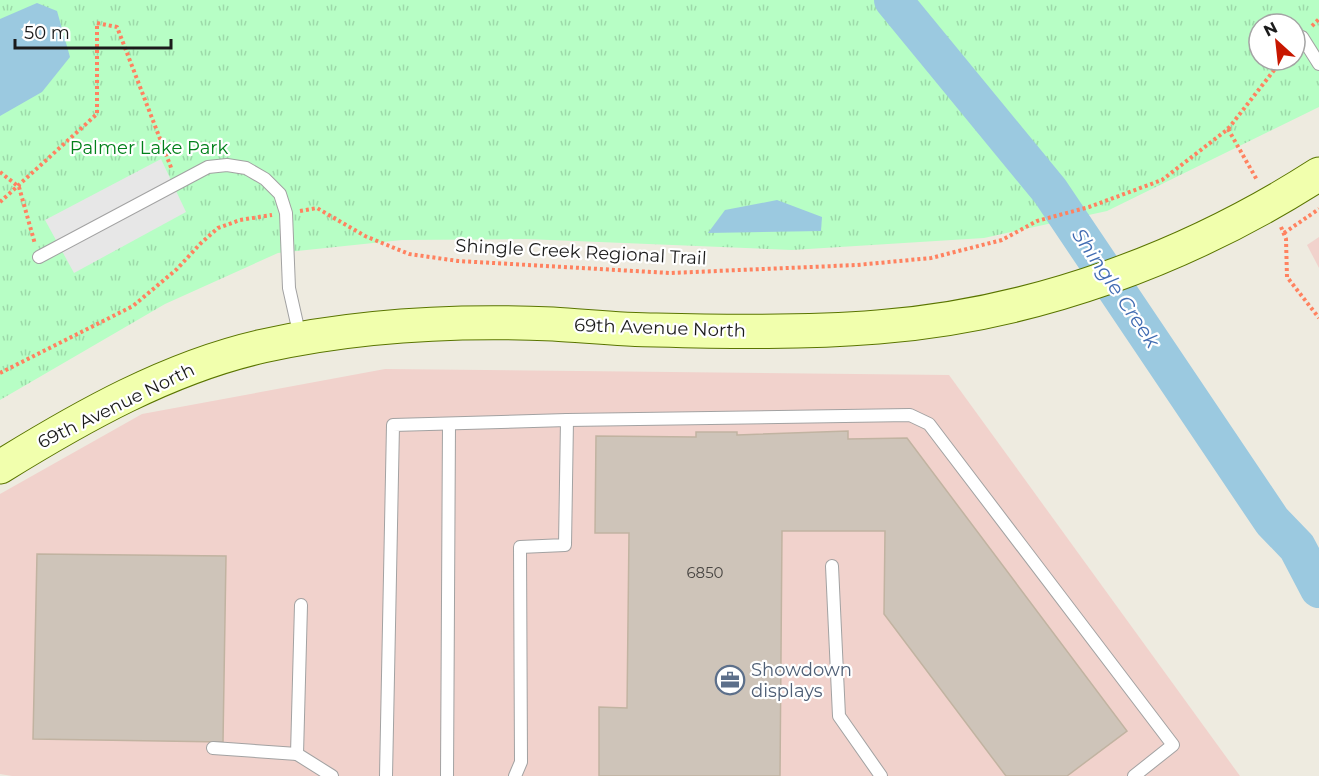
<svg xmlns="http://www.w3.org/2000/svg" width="1319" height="776" font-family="Montserrat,sans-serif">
<defs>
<pattern id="park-tufts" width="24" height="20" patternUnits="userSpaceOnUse" patternTransform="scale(1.5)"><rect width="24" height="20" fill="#b7fec5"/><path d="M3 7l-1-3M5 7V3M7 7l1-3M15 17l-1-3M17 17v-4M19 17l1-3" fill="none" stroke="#9dd9a9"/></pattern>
</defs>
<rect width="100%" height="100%" fill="#eeebe0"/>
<g fill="#f1d2cc">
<polygon points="1319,237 1319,268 1307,245"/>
<polygon points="385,369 949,375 1240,776 12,776 0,774 0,494 142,414"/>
</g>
<path fill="url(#park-tufts)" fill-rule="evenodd" d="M0,0H1319V107L1107,211L984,238L792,250L526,239L402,240L278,253L165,304L0,400ZM1259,24H1295V60H1259Z"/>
<polygon fill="#e7e7e7" points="161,159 186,212 74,273 45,220"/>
<g fill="#9bc9e0">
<polygon points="37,3 57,11 70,57 42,92 0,116 0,19"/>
<polygon points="777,200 822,217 821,231 708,233 725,210"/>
</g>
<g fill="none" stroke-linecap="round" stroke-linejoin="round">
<polyline stroke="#9bc9e0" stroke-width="38" points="893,0 1050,191 1272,521 1297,547 1319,589"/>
</g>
<g fill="#cec4b9" stroke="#c1b3a1" stroke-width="1.5">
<polygon points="848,431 848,439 907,438 1127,731 1067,776 1006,776 884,614 885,531 782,531 780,776 599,776 599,707 627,708 629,533 595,533 596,436 696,437 696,432 737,432 737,435"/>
<polygon points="37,554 226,556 223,742 33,739"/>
</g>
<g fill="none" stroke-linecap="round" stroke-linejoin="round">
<g stroke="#a2a2a2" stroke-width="14">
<g id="lane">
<polyline points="1302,37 1319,64"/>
<polyline points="39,257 208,167 227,165 246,168 265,179 280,194 286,213 289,288 300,337"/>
<polyline points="567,420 910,415 929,424 1173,745 1134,776"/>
<polyline points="832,566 839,716 881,776"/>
<polyline points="301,605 297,754 332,776"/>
<polyline points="213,748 297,754"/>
<polyline points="386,776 393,425 567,420 565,545 520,547 521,762 515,776"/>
<polyline points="447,776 449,424"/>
</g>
</g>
<g stroke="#5a7500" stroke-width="35">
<path id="secondary" d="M0,467C81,417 169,367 263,346C357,325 456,320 553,324C587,326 622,330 656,330C730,332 805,333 878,327C1034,315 1188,258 1319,174"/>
</g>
<g stroke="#ff8260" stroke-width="4" stroke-dasharray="3 3" stroke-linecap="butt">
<polyline points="1312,26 1319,19"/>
<polyline points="1228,129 1257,180"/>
<polyline points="0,172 19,187 35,244"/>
<polyline points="0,202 97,114 97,23 117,27 172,170"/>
<polyline points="300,211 317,208 365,236 409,254 458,261 670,273 857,265 931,258 1002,240 1037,221 1089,207 1162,180 1228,129 1282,60"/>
<polyline points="1281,227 1286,239 1287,277 1319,318"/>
<polyline points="1284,233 1319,209"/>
<polyline points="0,373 133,306 177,269 200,244 218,228 240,220 272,215"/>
</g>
<use href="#lane" stroke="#fff" stroke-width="12"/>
<use href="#secondary" stroke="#f1ffad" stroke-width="33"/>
</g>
<defs>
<g id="office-ring" transform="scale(1.5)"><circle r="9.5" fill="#fff" stroke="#5c6f8a" stroke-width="1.5"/><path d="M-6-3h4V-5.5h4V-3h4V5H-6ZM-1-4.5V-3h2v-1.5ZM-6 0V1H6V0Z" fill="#5c6f8a"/></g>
</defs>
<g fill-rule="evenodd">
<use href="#office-ring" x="730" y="680"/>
</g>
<g text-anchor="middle" stroke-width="4.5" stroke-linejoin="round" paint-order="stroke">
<g font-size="15" fill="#484542">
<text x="705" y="578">6850</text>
</g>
<g font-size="18" fill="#02811b" stroke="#fff">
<text x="149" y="154">Palmer Lake Park</text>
</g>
<g font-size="18" fill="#1b1b1b" stroke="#fff">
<text transform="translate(581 252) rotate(3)" y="6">Shingle Creek Regional Trail</text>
<text transform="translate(660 328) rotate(2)" y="6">69th Avenue North</text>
<text transform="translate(116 406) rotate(-26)" y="6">69th Avenue North</text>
</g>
<g font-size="18" fill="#4e5e75" stroke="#fff" text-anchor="start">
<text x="751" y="676">Showdown<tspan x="751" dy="21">displays</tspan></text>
</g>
<g font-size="20" font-style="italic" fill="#416cb2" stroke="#fff">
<text transform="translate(1116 288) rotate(56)" y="7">Shingle Creek</text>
</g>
</g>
<g transform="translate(1277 42) rotate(333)"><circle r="28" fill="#ffffff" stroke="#a4a4a4" stroke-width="1.5"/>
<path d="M0-4.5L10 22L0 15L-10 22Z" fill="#c71700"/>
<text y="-9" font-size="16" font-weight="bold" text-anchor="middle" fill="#1b1b1b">N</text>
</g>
<path d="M15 39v9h156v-9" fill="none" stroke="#1b1b1b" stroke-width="3"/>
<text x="24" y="39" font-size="18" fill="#1b1b1b" stroke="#ffffff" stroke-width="4.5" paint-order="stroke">50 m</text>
</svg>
